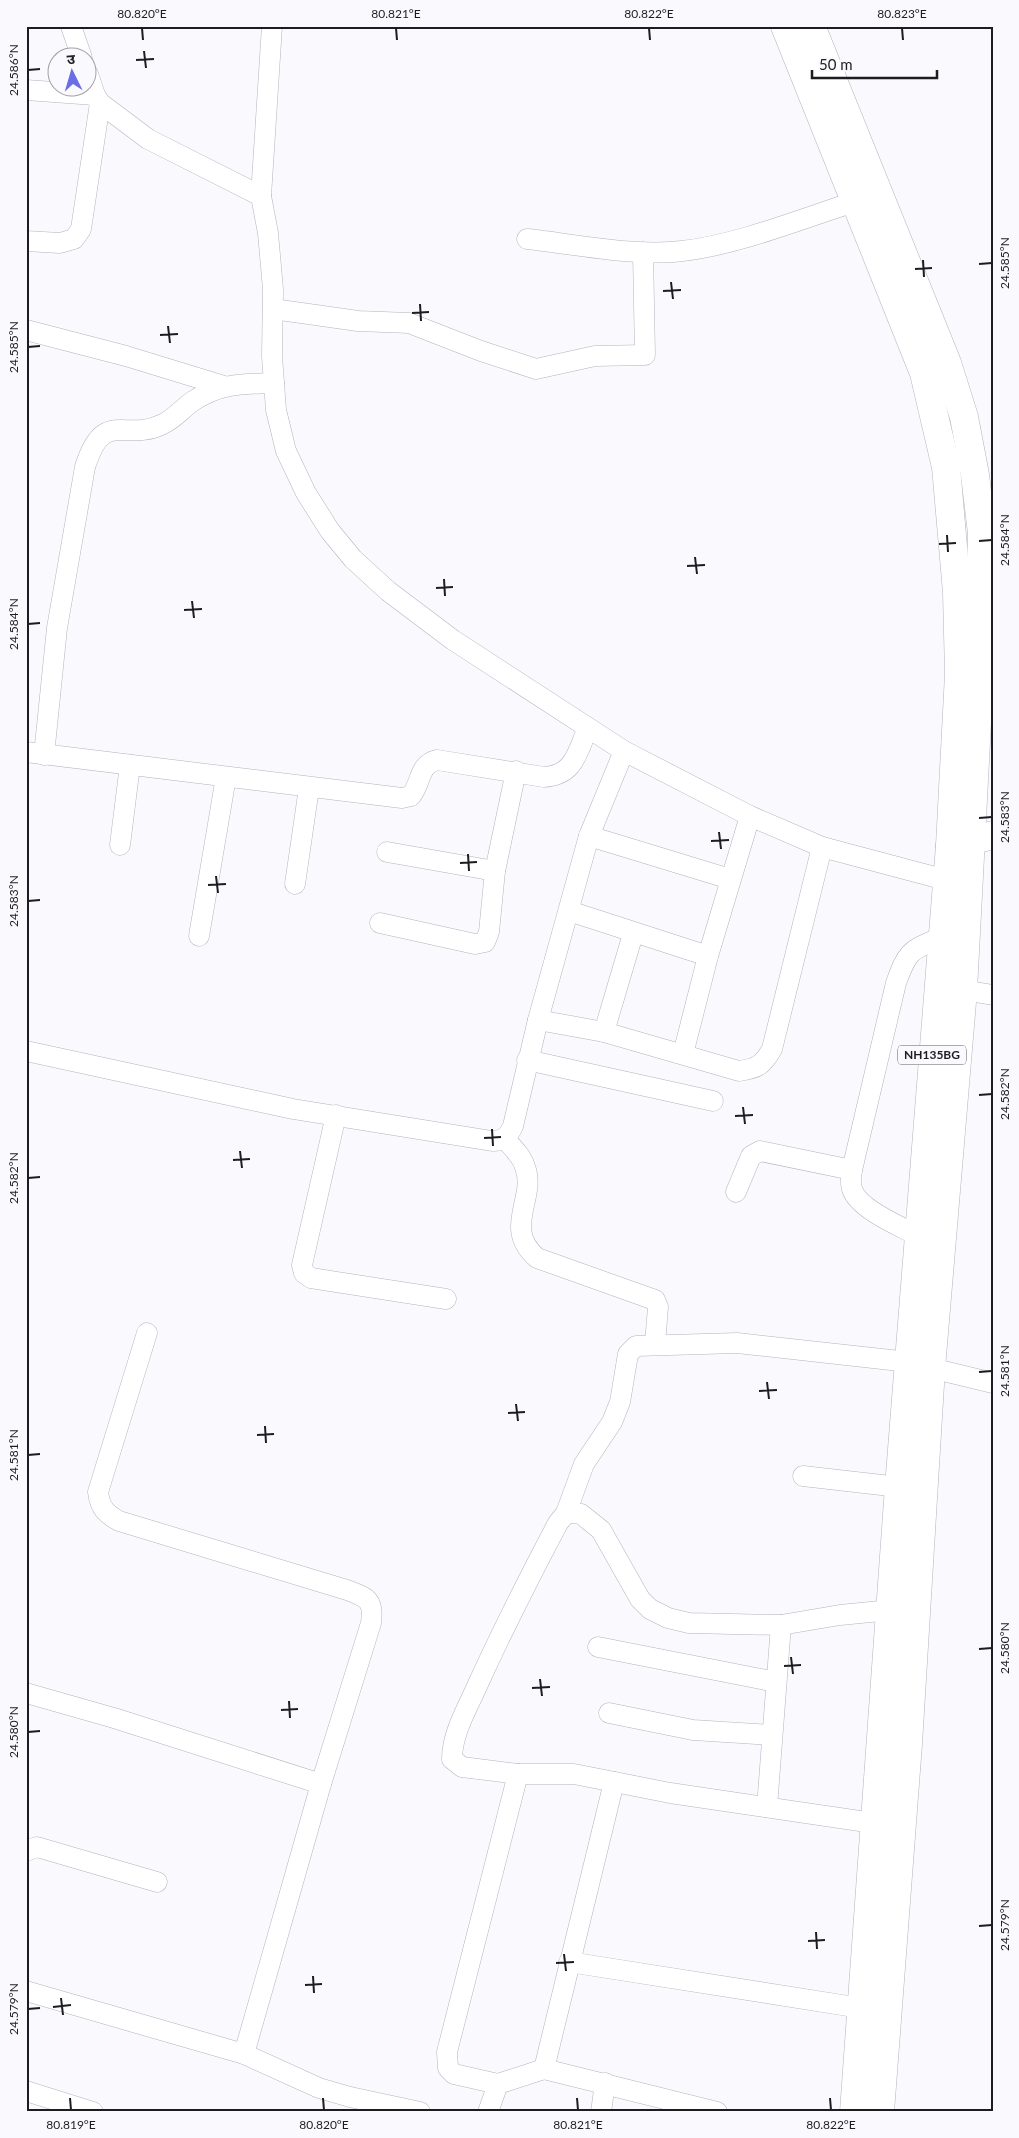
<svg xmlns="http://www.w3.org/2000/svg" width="1019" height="2138" font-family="Lato,'Noto Sans Devanagari',sans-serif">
<rect width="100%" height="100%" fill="#f9f9fe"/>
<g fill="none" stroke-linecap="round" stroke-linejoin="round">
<g stroke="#b3b3bf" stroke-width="21">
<g id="street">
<polyline points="71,26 82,58"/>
<polyline points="272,26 261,196 268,233 273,289 272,356 276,410 286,451 306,493 330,531 353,559 388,591 453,640 624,751 750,816 822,847 946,880"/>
<polyline points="88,74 95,95 100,103 148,139 261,196"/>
<polyline points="26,90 95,95"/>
<path d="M527,239C574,244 636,257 682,251C737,245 801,219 854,202"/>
<polyline points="26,241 60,243 74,239 81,229 100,103"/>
<polyline points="273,309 358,321 409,323 481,351 536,369 595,356 645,355 643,252"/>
<polyline points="26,330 126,356 224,386"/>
<path d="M26,752L402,798L411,796C422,782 418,765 437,760L544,777C575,775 577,752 588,728"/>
<path d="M44,755L57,628L85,467C104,407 125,443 163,424C174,419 183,408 193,401C221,383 242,384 274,383"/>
<polyline points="589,836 730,879"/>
<polyline points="120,845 130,765"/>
<polyline points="387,852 495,871"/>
<polyline points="295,884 309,788"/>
<polyline points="569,911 708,956"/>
<polyline points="380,923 475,944 485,942 489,932 495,871 516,771"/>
<polyline points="199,936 226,777"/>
<polyline points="963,990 993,995"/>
<path d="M538,1020L604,1032L739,1071C758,1068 762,1066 772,1049L822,847"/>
<polyline points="604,1032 633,934"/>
<path d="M26,1051L293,1109L492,1141C503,1141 508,1137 513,1126L538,1020L589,836L624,751"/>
<polyline points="683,1054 708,956 750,816"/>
<polyline points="527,1060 713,1101"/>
<polyline points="336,1115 302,1265 304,1273 311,1278 446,1299"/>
<path d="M505,1139C512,1147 522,1156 525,1167C537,1198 502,1228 537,1258L655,1300L658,1307L655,1344"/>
<polyline points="736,1192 751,1156 760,1151 852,1170"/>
<path d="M918,1236C900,1226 858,1209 852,1189C850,1183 851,1176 852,1170L896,983C908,950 910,951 941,937"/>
<polyline points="931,1368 993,1383"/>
<polyline points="803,1476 899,1487"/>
<polyline points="566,1513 584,1464 612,1422 620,1402 628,1354 636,1346 737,1343 909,1362"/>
<polyline points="598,1647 776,1682"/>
<path d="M26,1693L114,1718L321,1784L371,1623C374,1600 368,1598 347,1590L119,1521C106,1514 100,1508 98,1492L147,1333"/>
<polyline points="609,1713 693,1730 772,1735"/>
<polyline points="614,1782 544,2069 717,2112"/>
<polyline points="767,1807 781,1625"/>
<path d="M887,1825L670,1793L574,1774H518L462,1767L452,1759C452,1733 468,1707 478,1684C503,1629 530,1576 558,1523L567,1512L581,1514L601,1530L640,1599L650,1609L668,1618L689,1623L781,1625L840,1615L891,1610"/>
<polyline points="26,1851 37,1847 157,1882"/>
<polyline points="569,1962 861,2008"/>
<polyline points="26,1991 244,2054 321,1784"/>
<polyline points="244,2054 319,2088 350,2097 420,2112"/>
<polyline points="498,2084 454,2074 448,2068 447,2052 518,1774"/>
<polyline points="26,2091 93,2112"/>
<polyline points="488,2112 498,2084 544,2069"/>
<polyline points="601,2112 605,2083"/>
</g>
</g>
<g stroke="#b3b3bf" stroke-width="29">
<polyline id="secondary" points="950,846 993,835"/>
</g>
<g stroke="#b3b3bf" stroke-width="29">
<g id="highway">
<polyline points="785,26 924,373 946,467 957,592 959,674 950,846 899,1487 854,2112"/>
<polyline points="811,26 947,363 964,417 975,475 982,533 978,704 963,990 931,1368 908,1744 880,2112"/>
</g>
</g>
<use href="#street" stroke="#fff" stroke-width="20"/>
<use href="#secondary" stroke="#fff" stroke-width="28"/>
<use href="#highway" stroke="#fff" stroke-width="28"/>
</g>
<path fill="none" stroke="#1d1d21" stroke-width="2" d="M142,28L143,40M396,28L397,40M649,28L650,40M902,28L903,40M144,51L146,68M136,60L154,59M28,70L40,69M923,260L924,277M979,264L992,263M915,269L932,268M671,282L673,299M663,291L681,290M420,304L421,321M412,313L429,312M168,326L170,343M160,335L178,334M28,347L40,346M947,535L948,552M979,541L992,540M939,544L956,543M695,557L697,574M687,566L705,565M444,579L445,596M436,588L453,587M192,601L194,618M184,610L202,609M28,624L40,623M979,818L992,817M719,832L721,849M711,841L729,840M468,854L469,871M460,863L477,862M216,876L218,893M208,885L226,884M28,901L40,900M979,1095L992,1094M743,1107L745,1124M735,1116L753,1115M492,1129L493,1146M484,1138L501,1137M240,1151L242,1168M233,1160L250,1159M28,1178L40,1177M979,1372L992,1371M767,1382L769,1399M759,1391L777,1390M516,1404L518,1421M508,1413L525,1412M265,1426L266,1443M257,1435L274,1434M28,1455L40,1454M979,1649L992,1648M791,1657L793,1674M784,1666L801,1665M540,1679L542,1696M532,1688L550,1687M289,1701L290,1718M281,1710L298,1709M28,1732L40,1731M979,1926L992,1925M816,1932L817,1949M808,1941L825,1940M564,1954L566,1971M556,1963L574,1962M313,1976L314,1993M305,1985L322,1984M61,1998L63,2015M53,2007L71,2005M28,2009L40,2008M70,2098L71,2110M323,2098L324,2110M577,2098L578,2110M830,2098L831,2110"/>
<g text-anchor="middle" stroke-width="5" stroke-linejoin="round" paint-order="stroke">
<rect fill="#f9f9fe" stroke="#5f5f63" stroke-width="1" x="898" y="1045.5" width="68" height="19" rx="4"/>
<g font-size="12" font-weight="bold" fill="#1d1d21">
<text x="932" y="1059">NH135BG</text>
</g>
</g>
<rect width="1019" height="2138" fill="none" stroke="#f9f9fe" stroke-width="55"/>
<g transform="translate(72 72) rotate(355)"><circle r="24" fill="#f9f9fe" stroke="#a1a1a6"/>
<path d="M0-4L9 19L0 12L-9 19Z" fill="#696ee7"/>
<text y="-8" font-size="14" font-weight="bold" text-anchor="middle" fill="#1d1d21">उ</text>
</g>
<path d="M812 70v8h125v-8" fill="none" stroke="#1d1d21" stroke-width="2.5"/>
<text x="819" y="70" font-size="15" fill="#1d1d21" stroke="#f9f9fe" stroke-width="4" paint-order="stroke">50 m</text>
<rect x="28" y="28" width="964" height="2082" fill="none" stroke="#1d1d21" stroke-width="2"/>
<g font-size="12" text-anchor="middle" fill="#1d1d21">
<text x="142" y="18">80.820°E</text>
<text x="396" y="18">80.821°E</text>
<text x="649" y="18">80.822°E</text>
<text x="902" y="18">80.823°E</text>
<text transform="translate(14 70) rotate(-90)" y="4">24.586°N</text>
<text transform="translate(1005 263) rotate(-90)" y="4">24.585°N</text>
<text transform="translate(14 347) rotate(-90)" y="4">24.585°N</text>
<text transform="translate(1005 540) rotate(-90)" y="4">24.584°N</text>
<text transform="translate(14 624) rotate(-90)" y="4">24.584°N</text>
<text transform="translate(1005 817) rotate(-90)" y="4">24.583°N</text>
<text transform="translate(14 901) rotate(-90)" y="4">24.583°N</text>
<text transform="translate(1005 1094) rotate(-90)" y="4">24.582°N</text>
<text transform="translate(14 1178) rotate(-90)" y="4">24.582°N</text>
<text transform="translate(1005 1371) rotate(-90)" y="4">24.581°N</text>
<text transform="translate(14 1455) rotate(-90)" y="4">24.581°N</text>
<text transform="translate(1005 1648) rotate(-90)" y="4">24.580°N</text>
<text transform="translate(14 1732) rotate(-90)" y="4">24.580°N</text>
<text transform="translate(1005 1925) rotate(-90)" y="4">24.579°N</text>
<text transform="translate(14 2009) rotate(-90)" y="4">24.579°N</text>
<text x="71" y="2129">80.819°E</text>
<text x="324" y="2129">80.820°E</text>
<text x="578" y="2129">80.821°E</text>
<text x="831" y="2129">80.822°E</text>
</g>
</svg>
